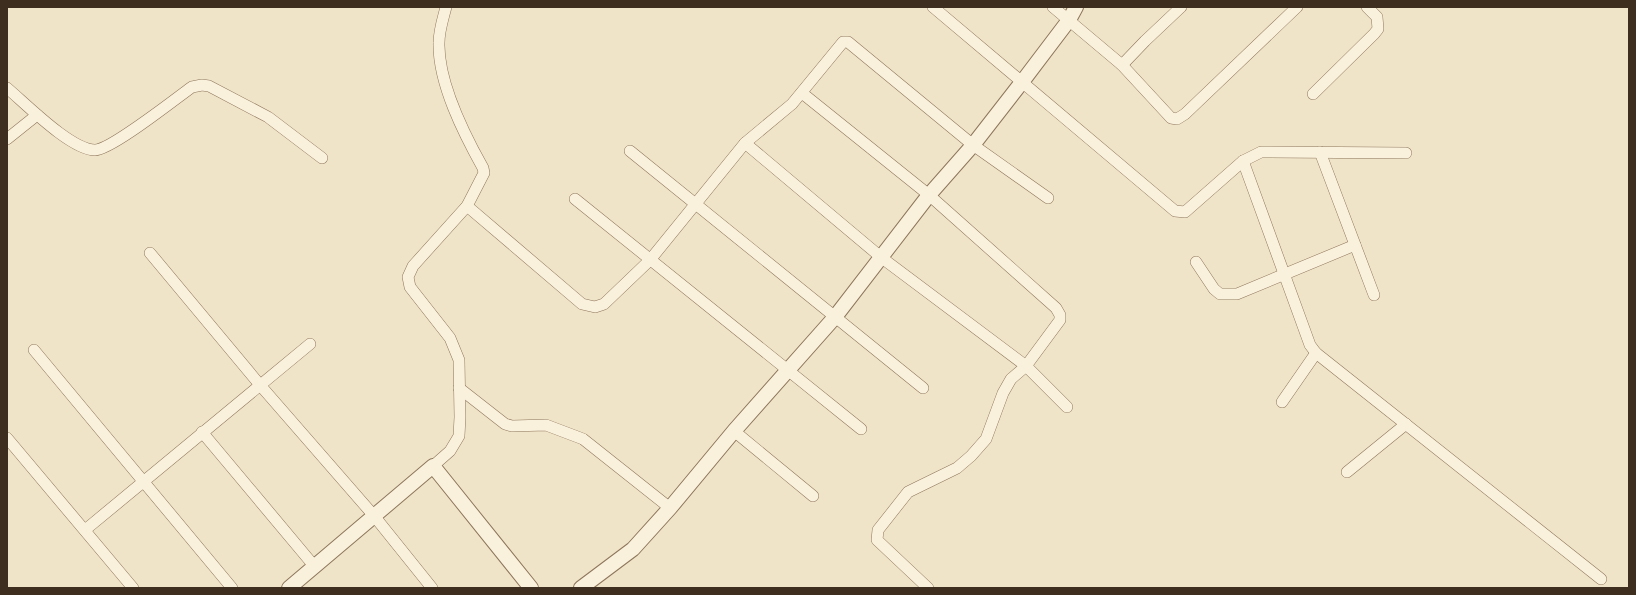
<svg xmlns="http://www.w3.org/2000/svg" width="1636" height="595" font-family="'IBM Plex Serif',serif">
<rect width="100%" height="100%" fill="#f0e4c8"/>
<g fill="none" stroke-linecap="round" stroke-linejoin="round">
<g stroke="#8d765c" stroke-width="12">
<g id="minor">
<polyline points="933,7 1175,211 1185,212 1243,161 1261,152 1406,153"/>
<polyline points="1053,7 1122,65 1171,118 1177,119 1185,114 1297,7"/>
<polyline points="1122,65 1145,41 1181,7"/>
<path d="M7,88C26,104 71,150 95,150C111,150 175,99 192,87L202,85L209,86L268,117L322,158"/>
<polyline points="802,93 929,195 1056,308 1060,315 1060,320 1026,366 1011,379 1003,393 986,439 971,456 957,468 908,492 878,530 877,540 928,588"/>
<polyline points="1313,94 1374,34 1378,29 1377,17 1367,7"/>
<polyline points="7,139 37,115"/>
<polyline points="745,143 882,258 1026,366 1067,407"/>
<polyline points="630,151 923,388"/>
<polyline points="1320,152 1374,295"/>
<polyline points="1243,161 1310,345 1316,353 1601,579"/>
<polyline points="575,199 861,429"/>
<polyline points="467,206 582,304 595,307 604,304 650,260 745,143 792,104 843,42 848,42 973,145 1048,198"/>
<polyline points="150,253 260,385 375,517 432,588"/>
<polyline points="1196,262 1214,289 1220,294 1237,294 1355,245"/>
<polyline points="34,350 232,588"/>
<polyline points="459,388 505,424 512,426 546,425 583,439 670,508"/>
<polyline points="1282,402 1316,353"/>
<polyline points="734,431 813,496"/>
<polyline points="202,432 315,567"/>
<polyline points="7,438 133,588"/>
<path d="M433,466L450,451L459,436L460,417L459,360L450,338L410,287L408,277L413,266L467,206L484,173L483,168C464,134 438,83 439,43C439,30 443,19 446,7"/>
<polyline points="1347,472 1406,424"/>
<polyline points="85,530 310,344"/>
</g>
</g>
<g stroke="#8d765c" stroke-width="16">
<g id="tertiary">
<polyline points="289,588 433,466 531,588"/>
<polyline points="581,588 633,549 670,508 734,431 835,317 929,195 973,145 1022,82 1069,20 1076,7"/>
</g>
</g>
<use href="#minor" stroke="#faf1dc" stroke-width="11"/>
<use href="#tertiary" stroke="#faf1dc" stroke-width="14"/>
</g>
<rect width="1636" height="595" fill="none" stroke="#3d2e20" stroke-width="16"/>
</svg>
